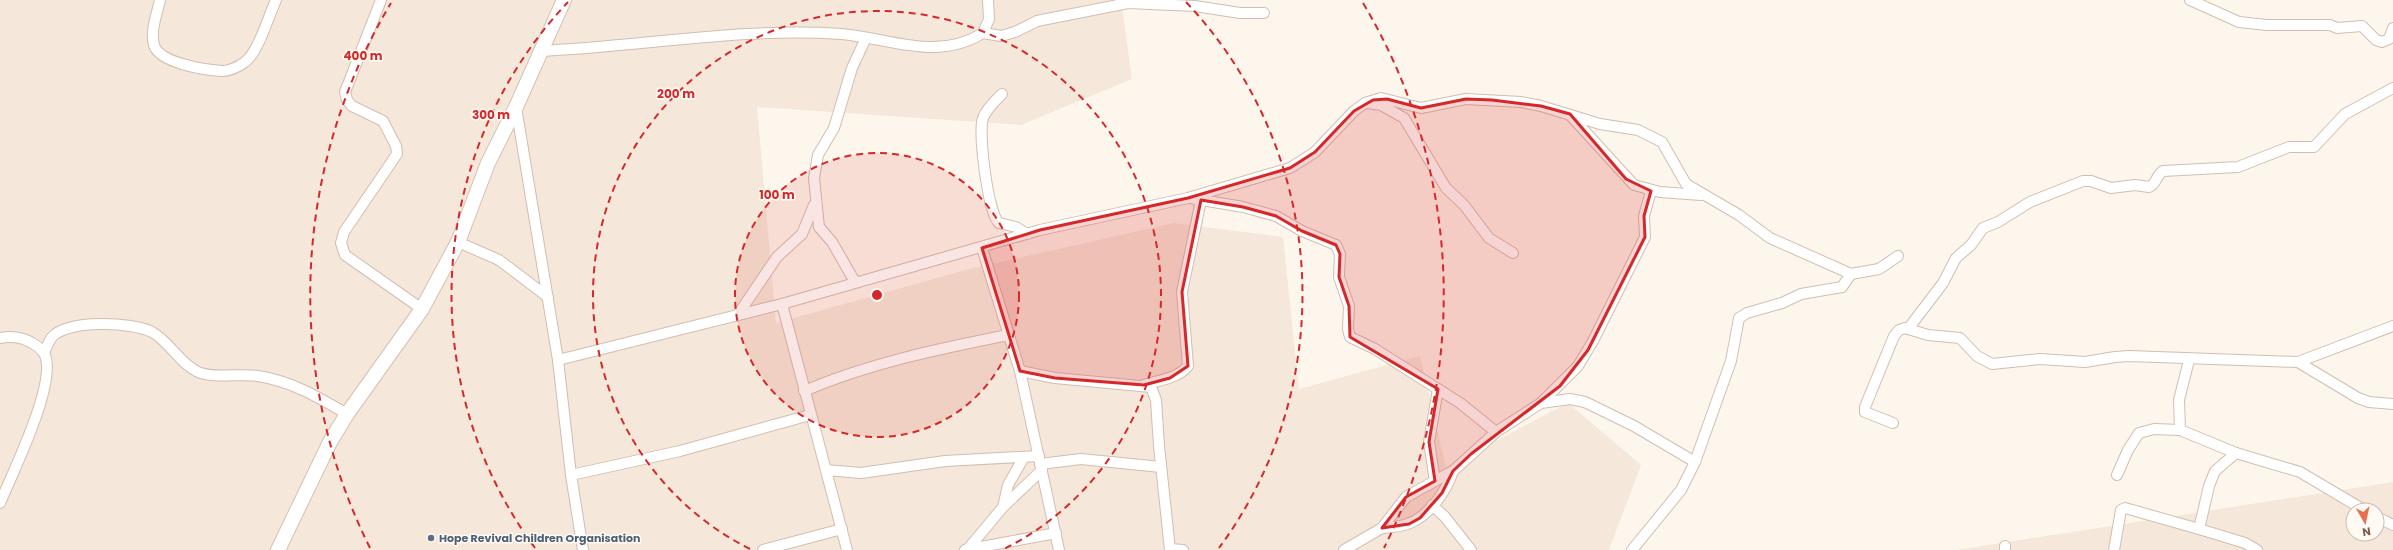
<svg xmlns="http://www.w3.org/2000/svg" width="2393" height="550" font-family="Poppins,sans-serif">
<rect width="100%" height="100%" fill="#fdf6ec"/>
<g fill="#f5e8da" fill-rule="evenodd">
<polygon points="0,0 1121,0 1132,79 1021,125 757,107 776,323 969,269 1174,223 1283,237 1299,389 1420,356 1446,467 1568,403 1641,465 1609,550 0,550"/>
<path d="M2393,482V550H1956ZM2353,510H2377V534H2353Z"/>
</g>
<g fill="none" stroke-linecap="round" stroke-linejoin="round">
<g stroke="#d1beb0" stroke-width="12">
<g id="street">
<path d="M160,0C157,14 150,31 154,45C159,63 205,70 222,71C231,71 238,67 245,62C259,51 268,17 276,0"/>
<polyline points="381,0 345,92 347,100 352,106 383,121 396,146 397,154 344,232 341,243 345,255 422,309"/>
<polyline points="2190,0 2239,22 2267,25 2330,25 2337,28 2362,26 2376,40 2382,42 2389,39 2393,28"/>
<polyline points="983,33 1001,36 1015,32 1037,21 1128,3 1195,6 1240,13 1264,13"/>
<path d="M539,51C640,47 740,27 841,34C890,38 936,62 983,33L989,19L988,0"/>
<path d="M1002,94C995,101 986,109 983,118C978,133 988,214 999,223L1016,227L1027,234"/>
<polyline points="1367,103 1381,105 1404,118 1446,188 1464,205 1489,238 1513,253"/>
<polyline points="516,107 558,360 571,475 583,550"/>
<polyline points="1570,115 1634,185 1660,192 1701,195"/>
<polyline points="1190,198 1243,207 1276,216 1302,231 1336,245 1340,254 1339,277 1349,306 1348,329 1350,337 1375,349 1460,403 1496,432"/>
<polyline points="458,242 499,260 548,297"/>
<polyline points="982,248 1020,371 1059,550"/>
<polyline points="855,282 832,242 819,227 814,178 818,155 834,128 852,68 866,38"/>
<polyline points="782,304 847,550"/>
<polyline points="737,316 777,257 802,234 814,205"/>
<path d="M1908,329L1943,283L1956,258L1971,245L1983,228L1998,222L2030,202L2083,181H2091L2111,188L2135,185L2149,187C2157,184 2156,175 2163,171L2238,167L2289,147H2314L2345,114L2393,88"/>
<path d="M0,338C11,336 22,337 32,343C36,345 41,349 44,353C59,380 12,474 0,503"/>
<path d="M44,353C46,348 49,341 52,337C69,319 132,322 152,332C170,342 179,363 198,372C215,379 239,373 258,376C291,381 318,397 347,414"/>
<polyline points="558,360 782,304 1040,230 1188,198 1290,168 1315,152 1354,111 1365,103 1381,98 1421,108 1466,99 1521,102 1541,106 1600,124 1638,130 1662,142 1686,184 1739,215 1770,238 1851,274 1879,269 1898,256"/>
<polyline points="2298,362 2393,326"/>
<polyline points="1020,371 1055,378 1151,387 1156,400 1159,446 1170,550"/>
<path d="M1144,385C1159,380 1177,379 1188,366L1182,292L1201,200"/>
<path d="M804,391C870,363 938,349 1008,335"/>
<polyline points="1541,403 1570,399 1585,402 1634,426 1695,462"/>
<polyline points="1893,423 1865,412 1865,407 1894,336 1899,330 1905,328 1928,335 1960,338 1977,356 1992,364 2040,359 2085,362 2115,357 2129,356 2298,362 2358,398 2369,402 2393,404"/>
<polyline points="2180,430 2179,400 2189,360"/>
<polyline points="1040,464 1081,459 1161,467"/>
<polyline points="826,470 861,473 945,461 1039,456"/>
<polyline points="571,475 680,451 810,415"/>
<polyline points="2117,475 2128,450 2139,433 2154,429 2180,430 2236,453 2300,472 2364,510"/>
<polyline points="1435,481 1429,442 1438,389"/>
<polyline points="1432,505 1445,517 1471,550"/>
<polyline points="1003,507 1008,485 1024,457"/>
<polyline points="2377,517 2393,525"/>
<path d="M1382,528C1391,527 1402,527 1410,523C1430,515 1447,490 1453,471"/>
<polyline points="2199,529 2209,486 2215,471 2236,453"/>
<polyline points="968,549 1003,507 1042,470"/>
<polyline points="1170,549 1183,550"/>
<polyline points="763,550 842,529"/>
<polyline points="965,550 1056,533"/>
<polyline points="1344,550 1382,528 1406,497 1453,471 1496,432 1541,403 1578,366 1593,341 1645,237 1644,216 1651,191"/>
<polyline points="1632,550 1681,490 1695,462 1731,361 1739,318 1747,313 1782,303 1801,294 1842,287 1851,274"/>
<polyline points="2005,550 2005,546"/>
<polyline points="2114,550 2121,510 2125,508 2199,529 2245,543 2257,550"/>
</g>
</g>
<g stroke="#d6c0b0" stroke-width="16">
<polyline id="secondary" points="278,550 330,442 347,414 422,309 458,242 488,163 516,107 564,0"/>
</g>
<use href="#street" stroke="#fff" stroke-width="10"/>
<use href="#secondary" stroke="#fff" stroke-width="14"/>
</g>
<path fill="#d62828" fill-opacity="0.2" stroke="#d62828" stroke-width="3" stroke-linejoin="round" d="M1387,99L1421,108L1466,99L1492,100L1541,106L1570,114L1626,179L1651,191L1644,216L1645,237L1588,350L1560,386L1471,454L1453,471L1442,493L1420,518L1409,524L1382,528L1406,497L1435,481L1429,442L1438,389L1350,337L1349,306L1339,277L1340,254L1336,245L1302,231L1276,216L1243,207L1201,200L1182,292L1188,366L1170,378L1144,385L1055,378L1020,371L982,248L1040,230L1188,198L1290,168L1315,152L1354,111L1373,100Z"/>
<circle cx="877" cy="295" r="142" fill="#d62828" fill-opacity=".12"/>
<g fill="none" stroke="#d62828" stroke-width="2" stroke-dasharray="7 5">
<circle cx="877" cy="295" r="142"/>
<path d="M750 549A284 284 0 1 1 1004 549"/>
<path d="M535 548A426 426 0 0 1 568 2M1186 2A426 426 0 0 1 1219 548"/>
<path d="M370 548A567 567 0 0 1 391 3M1363 3A567 567 0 0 1 1384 548"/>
</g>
<circle fill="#5c6f8a" stroke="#fffaf3" stroke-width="1.5" cx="431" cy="538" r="4"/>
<g text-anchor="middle" stroke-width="3" stroke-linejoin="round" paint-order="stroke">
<g font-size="11" font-weight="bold" fill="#4e5e75" stroke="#fffaf3" text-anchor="start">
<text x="439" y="542">Hope Revival Children Organisation</text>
</g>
</g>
<circle cx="877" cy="295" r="6" fill="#d62828" stroke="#fffaf3" stroke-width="2"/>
<g font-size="12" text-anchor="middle" font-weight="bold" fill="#d62828" stroke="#fffaf3" stroke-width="3" stroke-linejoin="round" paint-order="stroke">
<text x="363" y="60">400 m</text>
<text x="676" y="98">200 m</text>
<text x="491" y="119">300 m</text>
<text x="777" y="199">100 m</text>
</g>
<g transform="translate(2365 522) rotate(171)"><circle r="19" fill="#fffaf3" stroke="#cabbb1"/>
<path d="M0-3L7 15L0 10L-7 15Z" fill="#e76f51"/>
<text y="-6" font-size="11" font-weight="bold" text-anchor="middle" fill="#7a5c4d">N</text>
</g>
</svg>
